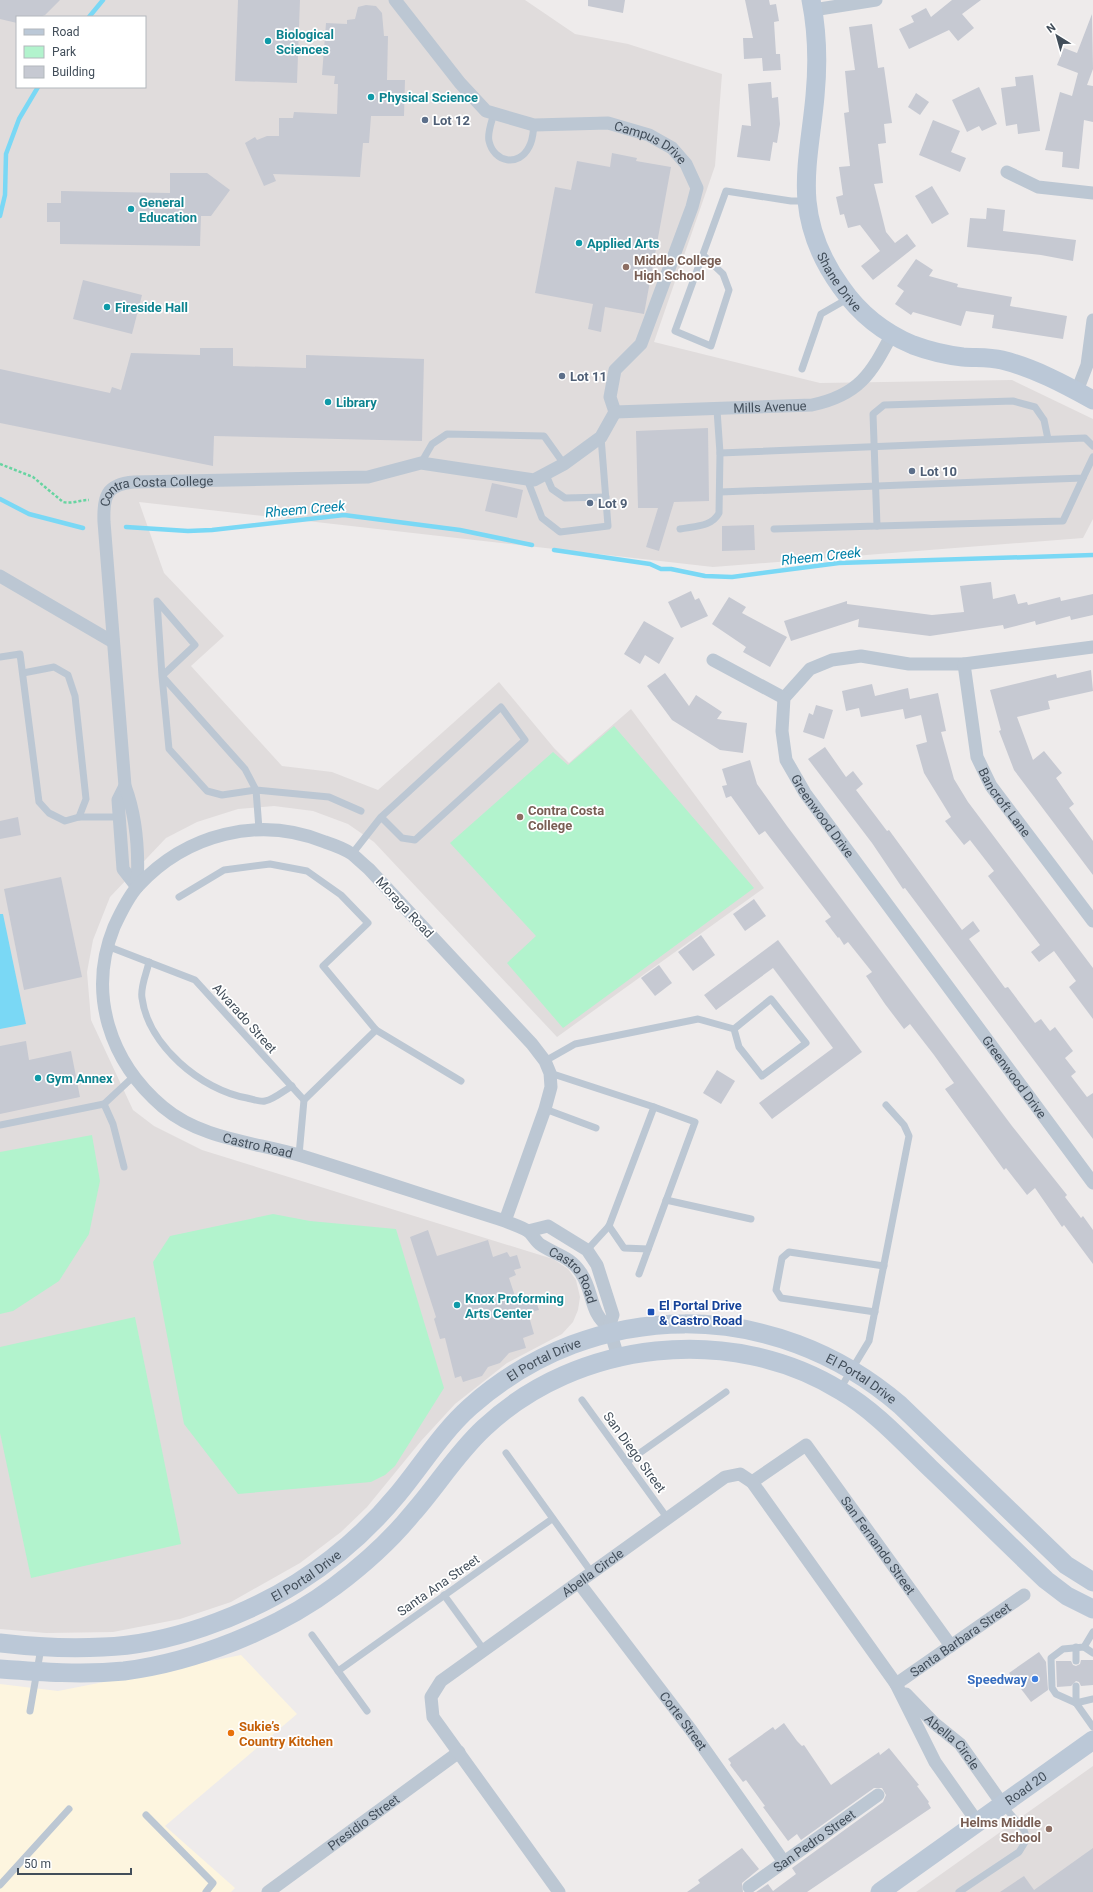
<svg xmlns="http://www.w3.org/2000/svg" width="1093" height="1892" font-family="Roboto,sans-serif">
<rect width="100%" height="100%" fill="#eeebeb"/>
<polygon fill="#fdf5df" points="241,1655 297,1714 165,1826 235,1888 231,1892 0,1892 0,1684 58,1691"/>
<g fill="#e0dcdc" fill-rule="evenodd">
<path d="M0,0H525L575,34L628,44L722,74L715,166L654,342L820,383L1012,380L1093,419V519L1083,538L713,567L139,502L164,573L224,636L191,666L282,766L332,772L378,790L499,682L554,748L569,763L631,709L764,888L557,1037L374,842L348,824L313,811L274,806L238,809L197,822L166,838L110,897L93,940L87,972L91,1020L133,1110L154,1126L202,1150L553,1259L568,1269L576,1280L580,1297L578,1310L573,1322L562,1334L507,1363L455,1404L421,1441L367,1507L341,1532L300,1563L231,1602L180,1619L113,1632L46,1633L0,1629ZM17,17H145V87H17Z"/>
<polygon points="1093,1766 1093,1892 916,1892"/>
</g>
<g fill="#b2f3cd">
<polygon points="614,726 754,888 563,1028 507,963 536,936 450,843 553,752 568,765"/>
<polygon points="92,1135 100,1181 89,1234 59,1281 13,1311 0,1314 0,1152"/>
<polygon points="273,1214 310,1221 396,1229 444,1388 395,1466 385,1475 371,1482 238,1494 184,1424 153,1262 170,1236"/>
<polygon points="135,1317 181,1544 31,1578 0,1433 0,1347"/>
</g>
<polygon fill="#7ad8f5" points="0,914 3,914 26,1024 0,1029"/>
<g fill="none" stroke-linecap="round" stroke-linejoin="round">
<g stroke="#7ad8f5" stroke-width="4.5">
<polyline points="89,17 103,0"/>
<polyline points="0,216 5,195 6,154 19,119 38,87"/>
<polyline points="0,499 29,514 83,528"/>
<polyline points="126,527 188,531 212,530 344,515 460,530 532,545"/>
<polyline points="554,550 650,564 661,569 671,569 705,576 732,577 839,563 1093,555"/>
</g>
</g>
<g fill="#c6c9d2">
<polygon points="0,0 60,0 45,15 40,17 17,17 17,23 0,19"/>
<polygon points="238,0 300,0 297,83 235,81"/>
<polygon points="588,0 625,0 623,13 588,6"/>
<polygon points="745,0 769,0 770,5 776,4 779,21 774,22 776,54 780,54 781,70 763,71 762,58 744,59 743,38 753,38"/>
<polygon points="952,0 981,0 962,14 974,28 958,41 949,30 909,49 899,29 914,22 911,16 926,8 931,17"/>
<polygon points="366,5 376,6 382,13 384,36 388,36 387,80 405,80 404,116 371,116 369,143 363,143 360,177 273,174 276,181 264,186 245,143 255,137 257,140 267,136 279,136 279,118 293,118 294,112 337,114 338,84 334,84 335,76 322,75 326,23 347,24 347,20 355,19 358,7"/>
<polygon points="1092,14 1093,69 1087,85 1093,86 1093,122 1084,120 1079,169 1062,167 1063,152 1045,150 1060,92 1072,96 1078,73 1057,65 1064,48 1077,53"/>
<polygon points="872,24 878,68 884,67 892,123 884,124 886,143 878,144 883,183 874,184 886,232 895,243 907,234 916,246 873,280 861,266 880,251 860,225 848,228 844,214 840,215 836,197 843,195 839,167 850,166 844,113 849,112 845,71 855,70 849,27"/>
<polygon points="1033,75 1040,131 1018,134 1017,124 1006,126 1001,88 1016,86 1015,77"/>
<polygon points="771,82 772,98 778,97 780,124 777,143 773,142 770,161 737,157 742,125 751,126 748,84"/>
<polygon points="979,87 997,124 982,131 979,126 967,132 952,100"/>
<polygon points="916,93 929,102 920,115 908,107"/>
<polygon points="933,120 960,131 951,152 966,158 960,172 919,155"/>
<polygon points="612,153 637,158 636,161 671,167 644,314 605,307 601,332 588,329 593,304 535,293 555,187 571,190 577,161 610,167"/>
<polygon points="170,173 207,173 230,190 211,216 201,216 200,246 60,244 60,222 47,222 47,203 61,203 61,191 170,193"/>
<polygon points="932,186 949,214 932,224 915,196"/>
<polygon points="987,208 1005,210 1003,231 1076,240 1073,261 1041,255 967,247 970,218 986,219"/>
<polygon points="916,259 933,270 929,276 958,284 957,287 1012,297 1010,306 1067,316 1063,339 992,328 994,315 966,311 961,326 913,312 911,315 895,304 904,291 897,286"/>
<polygon points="83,280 142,295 132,334 73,319"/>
<polygon points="200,348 233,348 233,366 306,368 306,355 424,359 422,441 214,436 213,466 0,423 0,369 110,393 112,387 121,390 131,353 200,355"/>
<polygon points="708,428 709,501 674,502 659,551 646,547 658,508 638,508 636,431"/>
<polygon points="492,483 523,490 517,518 485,511"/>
<polygon points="754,525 755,550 722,551 722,526"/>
<polygon points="991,582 993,599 1015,594 1018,604 1027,602 1028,605 1060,597 1061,601 1093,594 1093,615 1071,620 1070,616 1036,625 1035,621 1004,629 1003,625 930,636 858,627 859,619 791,641 784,621 847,601 847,604 932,615 964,612 960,586"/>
<polygon points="691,591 695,600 699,598 708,616 681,628 668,602"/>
<polygon points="729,597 746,607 742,613 787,637 770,667 743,652 746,647 712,624"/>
<polygon points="644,621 674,638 659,664 645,655 640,664 624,654"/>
<polygon points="1091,670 1093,691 1048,701 1050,709 1017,717 1033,760 1044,751 1062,773 1056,778 1074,804 1069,808 1093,841 1093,875 1014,770 999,731 1001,730 990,690 1056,674 1057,678"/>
<polygon points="665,673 689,706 696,695 722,712 717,719 747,723 743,753 720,750 672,720 647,686"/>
<polygon points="872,684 875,696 908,688 910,699 938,693 946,731 941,732 954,779 968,802 1093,968 1093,1019 1069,987 1076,981 1054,951 1039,962 1031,952 1040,945 988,876 994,871 970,840 964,845 945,821 951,817 924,773 916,745 927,742 921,715 905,719 903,709 861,717 859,708 846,711 842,691"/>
<polygon points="816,705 833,710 824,739 803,732 809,713 813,715"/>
<polygon points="825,747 846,777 853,771 863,784 856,790 887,831 889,830 962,930 973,921 980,931 969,939 1005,988 1008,987 1035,1023 1041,1019 1050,1031 1055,1027 1073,1051 1065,1058 1076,1072 1071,1076 1087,1097 1093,1093 1093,1139 905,888 903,889 872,843 808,759"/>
<polygon points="750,760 757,784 787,826 1012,1126 1067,1195 1065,1197 1081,1218 1083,1216 1093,1230 1093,1264 1064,1225 1062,1227 1035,1188 1027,1195 1006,1168 1004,1170 945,1089 954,1083 934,1055 910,1024 904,1029 885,1004 866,976 872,972 848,942 844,945 839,937 838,938 825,921 831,917 765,831 759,835 731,796 726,798 722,786 727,785 722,769"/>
<polygon points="18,817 21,835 0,839 0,821"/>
<polygon points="61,877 82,977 24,990 4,889"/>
<polygon points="754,899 766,916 745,931 733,914"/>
<polygon points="701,935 715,955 693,971 678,952"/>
<polygon points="778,940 862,1052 772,1119 759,1103 833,1048 773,968 716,1010 704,995"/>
<polygon points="659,965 672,983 655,996 641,978"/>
<polygon points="26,1041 29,1060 71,1051 80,1097 0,1114 0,1046"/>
<polygon points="717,1070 735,1081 721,1104 703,1093"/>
<polygon points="428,1230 437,1256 488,1240 493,1257 507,1252 510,1257 517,1255 521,1268 514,1270 516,1275 509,1278 516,1299 529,1295 531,1299 535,1298 539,1310 528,1313 534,1334 523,1338 526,1348 509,1353 500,1363 488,1367 482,1376 463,1382 461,1376 455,1378 445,1338 440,1339 434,1319 436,1317 410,1237"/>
<polygon points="1039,1652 1046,1662 1048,1690 1031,1702 1009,1673"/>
<polygon points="1081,1660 1093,1660 1093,1685 1081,1686 1079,1682 1076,1681 1071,1686 1057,1687 1056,1661 1071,1661 1073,1665 1076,1666 1080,1664"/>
<polygon points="784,1723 797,1741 802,1746 804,1745 831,1785 879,1752 880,1755 889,1748 919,1785 917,1786 929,1802 928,1803 931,1808 807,1892 756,1892 768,1884 773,1891 796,1874 792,1868 883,1802 886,1795 882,1788 874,1788 801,1840 797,1834 788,1841 763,1807 765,1806 746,1780 743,1782 730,1765 731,1763 728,1759 773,1727 775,1730"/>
<polygon points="742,1848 759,1869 742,1883 743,1892 687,1892 700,1883 698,1880"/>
<polygon points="1093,1848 1093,1892 1000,1892 1024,1876 1034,1890"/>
</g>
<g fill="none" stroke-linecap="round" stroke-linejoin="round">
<path stroke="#67d4a1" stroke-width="2.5" stroke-dasharray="3 2" stroke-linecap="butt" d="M0,464L33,477L63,502C72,504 80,500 89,500"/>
<g stroke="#bcc7d3" stroke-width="7">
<path d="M494,113C492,121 487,133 489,141C494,163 519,167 529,147C533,140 533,133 534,125"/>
<polyline points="703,255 723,274 729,290 711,346 675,331 726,191 791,201 807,201"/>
<polyline points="802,369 821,314 849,298"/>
<polyline points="720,453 1085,438 1093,446"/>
<polyline points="421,463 432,444 447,434 544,436 564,464"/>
<polyline points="546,475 552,489 565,498 606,497"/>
<polyline points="527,479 542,518 560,532 608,526 601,437"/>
<polyline points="720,492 1083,478 1093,457"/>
<polyline points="877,526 1063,521 1083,478"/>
<path d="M680,529C694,526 712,527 719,513L720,453L717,410"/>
<polyline points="774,529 877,526 873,414 884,405 1013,401 1035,407 1044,420 1048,439"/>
<polyline points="0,657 20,654 39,802 49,813 65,821 79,817 119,817"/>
<polyline points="23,673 54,667 68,675 75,696 86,799 79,817"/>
<polyline points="259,829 256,790 245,769 162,676 157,601 195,645 162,676 169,749 207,791 222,795 256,790 329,797 361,811"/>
<polyline points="352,854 381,817 501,707 525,740 415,840 402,838 381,817"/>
<polyline points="179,897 224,870 270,864 307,871 341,895 368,923 323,966 376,1030 461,1081"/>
<polyline points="107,946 195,980 304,1100 299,1155"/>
<path d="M149,962C147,972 140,987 142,998C148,1045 201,1090 247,1098C252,1099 260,1102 265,1101C273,1100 285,1090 292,1086"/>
<polyline points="545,1061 575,1044 698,1019 734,1029 771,999 806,1043 762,1076 739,1047 734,1029"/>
<polyline points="550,1073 654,1107"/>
<polyline points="304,1100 376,1030"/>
<polyline points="104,1104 113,1124 124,1167"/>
<polyline points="545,1109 596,1128"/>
<polyline points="0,1125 104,1104 133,1077"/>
<polyline points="666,1200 751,1219"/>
<polyline points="609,1226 624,1248 648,1249"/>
<polyline points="587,1250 609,1226 654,1107 695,1122 639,1274"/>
<polyline points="875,1312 781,1298 776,1290 782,1258 789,1252 884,1266"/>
<polyline points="840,1389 869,1341 909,1136 904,1125 886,1105"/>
<polyline points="582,1400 668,1519"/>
<polyline points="506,1453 592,1573"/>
<polyline points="627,1462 726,1392"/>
<polyline points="444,1595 484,1650"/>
<polyline points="1093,1632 1084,1647 1063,1649 1051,1658 1052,1688 1056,1694 1076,1703 1093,1727"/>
<polyline points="312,1635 367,1711"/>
<polyline points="1084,1647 1093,1653"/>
<polyline points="1076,1661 1076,1647"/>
<polyline points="338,1671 552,1519"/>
<polyline points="1076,1686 1076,1703 1093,1699"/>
<polyline points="30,1711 41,1648"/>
<polyline points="146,1815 213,1883 206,1892"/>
<polyline points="0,1885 69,1809"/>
<polyline points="959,1892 1019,1852 1027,1839 1024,1830 1003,1805"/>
</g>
<g stroke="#bcc7d3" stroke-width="13">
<path id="s1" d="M395,0L460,83L486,111L534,125L608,123L649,135L672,148L686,164L697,188L692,207L641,344L615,370L610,397L615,412"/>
<polyline points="813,10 876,0"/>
<polyline points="1007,172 1038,187 1093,193"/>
<polyline points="1077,391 1087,365 1093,320"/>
<path id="s2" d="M615,412L812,405C859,395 871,374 892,334"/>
<polyline points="0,576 113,642"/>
<path id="s3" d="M1093,647L964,664H909L861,656L832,660L810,669L784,698L782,731L786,760L805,793L1093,1183"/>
<polyline points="713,660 784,698"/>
<path id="s4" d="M964,664L977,757L991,786L1093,921"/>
<polyline points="125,786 118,800 123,869 137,887"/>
<path id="s5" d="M137,887C139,854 137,818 125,786L104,522C103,497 106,484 134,482L368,477L421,463L534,480L564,464L601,437L615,412"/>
<path id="s6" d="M505,1221L545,1109L551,1087L550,1073L545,1061L532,1044L369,869C363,864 358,859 352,854C345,849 334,845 325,842C259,815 186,834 138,886C128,897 120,914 114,927C87,994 110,1062 163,1107C202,1140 256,1142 302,1156C370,1177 438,1200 505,1221C512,1224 522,1227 528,1231C533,1235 536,1242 541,1245C556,1255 570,1256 581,1273C594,1292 589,1313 609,1327"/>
<polyline points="528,1231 548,1226 587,1250 597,1265 613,1315 609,1327 618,1357"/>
<path id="s7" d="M752,1482L806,1445L951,1646"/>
<path id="s8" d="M579,1583L691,1730L784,1862"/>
<path id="s9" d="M896,1684L1024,1595"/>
<path id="s10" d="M906,1694L934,1723L960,1744L1003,1805"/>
<path id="s11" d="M749,1887L878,1795"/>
<path id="s12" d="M268,1892L459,1752"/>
<path id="s13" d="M559,1892L433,1717L431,1697L441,1681L725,1477L740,1474L752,1482L896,1684L935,1762L978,1823"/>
</g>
<g stroke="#bbc8d7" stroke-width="19">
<path id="s14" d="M811,0C817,30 818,65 815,96C812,131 804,167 807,201C810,233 823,262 841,287C859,313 884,333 913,345C929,351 946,355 963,357C976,358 989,357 1002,360C1034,368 1064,384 1093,400"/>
<path id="s15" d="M0,1643C34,1647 69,1649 103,1647C167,1645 243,1617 297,1583C335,1559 370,1528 398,1494C422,1465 442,1432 470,1407C595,1296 774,1297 900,1405L1066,1565L1093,1582"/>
<path d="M0,1669C41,1672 83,1675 124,1671C195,1662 278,1629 335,1586C363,1565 390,1541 412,1514C437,1486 456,1454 484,1428C577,1340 731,1323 841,1391C875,1411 902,1441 930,1468C969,1505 1007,1543 1046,1580L1067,1596L1093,1609"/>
<path id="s16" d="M880,1892L1093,1740"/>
</g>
</g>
<g fill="#0f9aa8" stroke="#fff" stroke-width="1.5">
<circle cx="268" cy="41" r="4"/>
<circle cx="371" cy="97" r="4"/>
<circle cx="131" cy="209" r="4"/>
<circle cx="579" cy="243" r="4"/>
<circle cx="107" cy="307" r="4"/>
<circle cx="328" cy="402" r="4"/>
<circle cx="38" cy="1078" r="4"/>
<circle cx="457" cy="1305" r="4"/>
</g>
<g fill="#5c6f8a" stroke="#fff" stroke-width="1.5">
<circle cx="425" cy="120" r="4"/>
<circle cx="562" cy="376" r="4"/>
<circle cx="912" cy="471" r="4"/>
<circle cx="590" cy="503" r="4"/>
</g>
<g fill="#8d6e63" stroke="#fff" stroke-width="1.5">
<circle cx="626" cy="267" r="4"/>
<circle cx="520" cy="817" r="4"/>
<circle cx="1049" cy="1829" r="4"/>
</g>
<rect fill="#1a4fb4" stroke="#fff" stroke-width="1.5" x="647" y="1308" width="8" height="8" rx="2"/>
<circle fill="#3f7fe0" stroke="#fff" stroke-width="1.5" cx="1035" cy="1679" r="4"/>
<circle fill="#e8710a" stroke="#fff" stroke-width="1.5" cx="231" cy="1733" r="4"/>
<g text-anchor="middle" stroke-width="3.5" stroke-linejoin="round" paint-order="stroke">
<g font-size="13" font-weight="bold" fill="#0d838f" stroke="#fff" text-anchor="start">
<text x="276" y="39">Biological<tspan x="276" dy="15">Sciences</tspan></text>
<text x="379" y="102">Physical Science</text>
<text x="139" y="207">General<tspan x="139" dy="15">Education</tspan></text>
<text x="587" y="248">Applied Arts</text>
<text x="115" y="312">Fireside Hall</text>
<text x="336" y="407">Library</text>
<text x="46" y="1083">Gym Annex</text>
<text x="465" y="1303">Knox Proforming<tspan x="465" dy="15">Arts Center</tspan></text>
</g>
<g font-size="13" font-weight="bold" fill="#4e5e75" stroke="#fff" text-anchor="start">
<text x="433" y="125">Lot 12</text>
<text x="570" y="381">Lot 11</text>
<text x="920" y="476">Lot 10</text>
<text x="598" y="508">Lot 9</text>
</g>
<g font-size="13" fill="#424e5a" stroke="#fff">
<text dy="5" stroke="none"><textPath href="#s1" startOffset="315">Campus Drive</textPath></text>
<text dy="5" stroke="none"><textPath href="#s14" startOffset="290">Shane Drive</textPath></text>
<text dy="5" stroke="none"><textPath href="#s2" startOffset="155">Mills Avenue</textPath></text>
<text dy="5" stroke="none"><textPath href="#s5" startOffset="444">Contra Costa College</textPath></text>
<text dy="5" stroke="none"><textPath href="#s4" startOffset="147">Bancroft Lane</textPath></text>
<text dy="5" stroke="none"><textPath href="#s3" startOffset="455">Greenwood Drive</textPath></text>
<text transform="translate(405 907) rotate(47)" y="5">Moraga Road</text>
<text transform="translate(245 1018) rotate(48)" y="5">Alvarado Street</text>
<text dy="5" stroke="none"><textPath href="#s3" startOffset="779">Greenwood Drive</textPath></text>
<text dy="5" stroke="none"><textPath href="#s6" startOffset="1037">Castro Road</textPath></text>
<text dy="5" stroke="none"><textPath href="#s6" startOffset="1386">Castro Road</textPath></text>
<text dy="5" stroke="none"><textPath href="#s15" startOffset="646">El Portal Drive</textPath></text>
<text dy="5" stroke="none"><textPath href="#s15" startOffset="981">El Portal Drive</textPath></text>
<text transform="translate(635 1452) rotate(54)" y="5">San Diego Street</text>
<text dy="5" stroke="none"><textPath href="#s7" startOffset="189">San Fernando Street</textPath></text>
<text dy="5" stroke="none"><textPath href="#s13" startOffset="441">Abella Circle</textPath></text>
<text dy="5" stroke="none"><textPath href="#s15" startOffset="321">El Portal Drive</textPath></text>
<text transform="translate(438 1585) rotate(-35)" y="5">Santa Ana Street</text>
<text dy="5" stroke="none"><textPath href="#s9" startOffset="78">Santa Barbara Street</textPath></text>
<text dy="5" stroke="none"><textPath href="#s8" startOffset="173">Corte Street</textPath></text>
<text dy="5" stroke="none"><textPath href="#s10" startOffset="67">Abella Circle</textPath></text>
<text dy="5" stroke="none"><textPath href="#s16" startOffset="179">Road 20</textPath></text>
<text dy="5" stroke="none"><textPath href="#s12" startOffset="118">Presidio Street</textPath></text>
<text dy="5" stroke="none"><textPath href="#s11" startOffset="80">San Pedro Street</textPath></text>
</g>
<g font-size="13" font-weight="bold" fill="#785e54" stroke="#fff" text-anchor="start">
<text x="634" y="265">Middle College<tspan x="634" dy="15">High School</tspan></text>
<text x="528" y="815">Contra Costa<tspan x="528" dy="15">College</tspan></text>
<text x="1041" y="1827" text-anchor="end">Helms Middle<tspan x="1041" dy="15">School</tspan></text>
</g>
<g font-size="13" font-weight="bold" fill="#164399" stroke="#fff" text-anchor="start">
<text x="659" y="1310">El Portal Drive<tspan x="659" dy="15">&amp; Castro Road</tspan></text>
</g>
<g font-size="13" font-weight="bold" fill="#366cbe" stroke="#fff" text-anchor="end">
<text x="1027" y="1684">Speedway</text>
</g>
<g font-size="13" font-weight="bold" fill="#c56008" stroke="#fff" text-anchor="start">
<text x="239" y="1731">Sukie’s<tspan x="239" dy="15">Country Kitchen</tspan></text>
</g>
<g font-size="14" font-style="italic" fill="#0180a7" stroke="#fff">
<text transform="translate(305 509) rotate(-5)" y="5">Rheem Creek</text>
<text transform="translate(821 556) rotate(-6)" y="5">Rheem Creek</text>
</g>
</g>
<rect x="16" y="16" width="130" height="72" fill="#ffffff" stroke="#b3b8bd"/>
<rect x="24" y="29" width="20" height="6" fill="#bbc8d7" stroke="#b3b8bd"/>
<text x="52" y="36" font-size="12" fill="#424e5a">Road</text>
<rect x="24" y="46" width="20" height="12" fill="#b2f3cd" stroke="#b3b8bd"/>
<text x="52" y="56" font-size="12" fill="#424e5a">Park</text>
<rect x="24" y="66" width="20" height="12" fill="#c6c9d2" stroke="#b3b8bd"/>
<text x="52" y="76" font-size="12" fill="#424e5a">Building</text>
<g transform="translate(1057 36) rotate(323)" stroke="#ffffff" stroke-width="3" paint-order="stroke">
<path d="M0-3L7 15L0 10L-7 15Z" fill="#424e5a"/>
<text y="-6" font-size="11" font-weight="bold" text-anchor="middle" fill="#424e5a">N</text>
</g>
<path d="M18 1868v6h113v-6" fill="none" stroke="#424e5a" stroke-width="2"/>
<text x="24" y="1868" font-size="12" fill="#424e5a" stroke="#ffffff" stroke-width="3" paint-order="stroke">50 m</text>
</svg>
